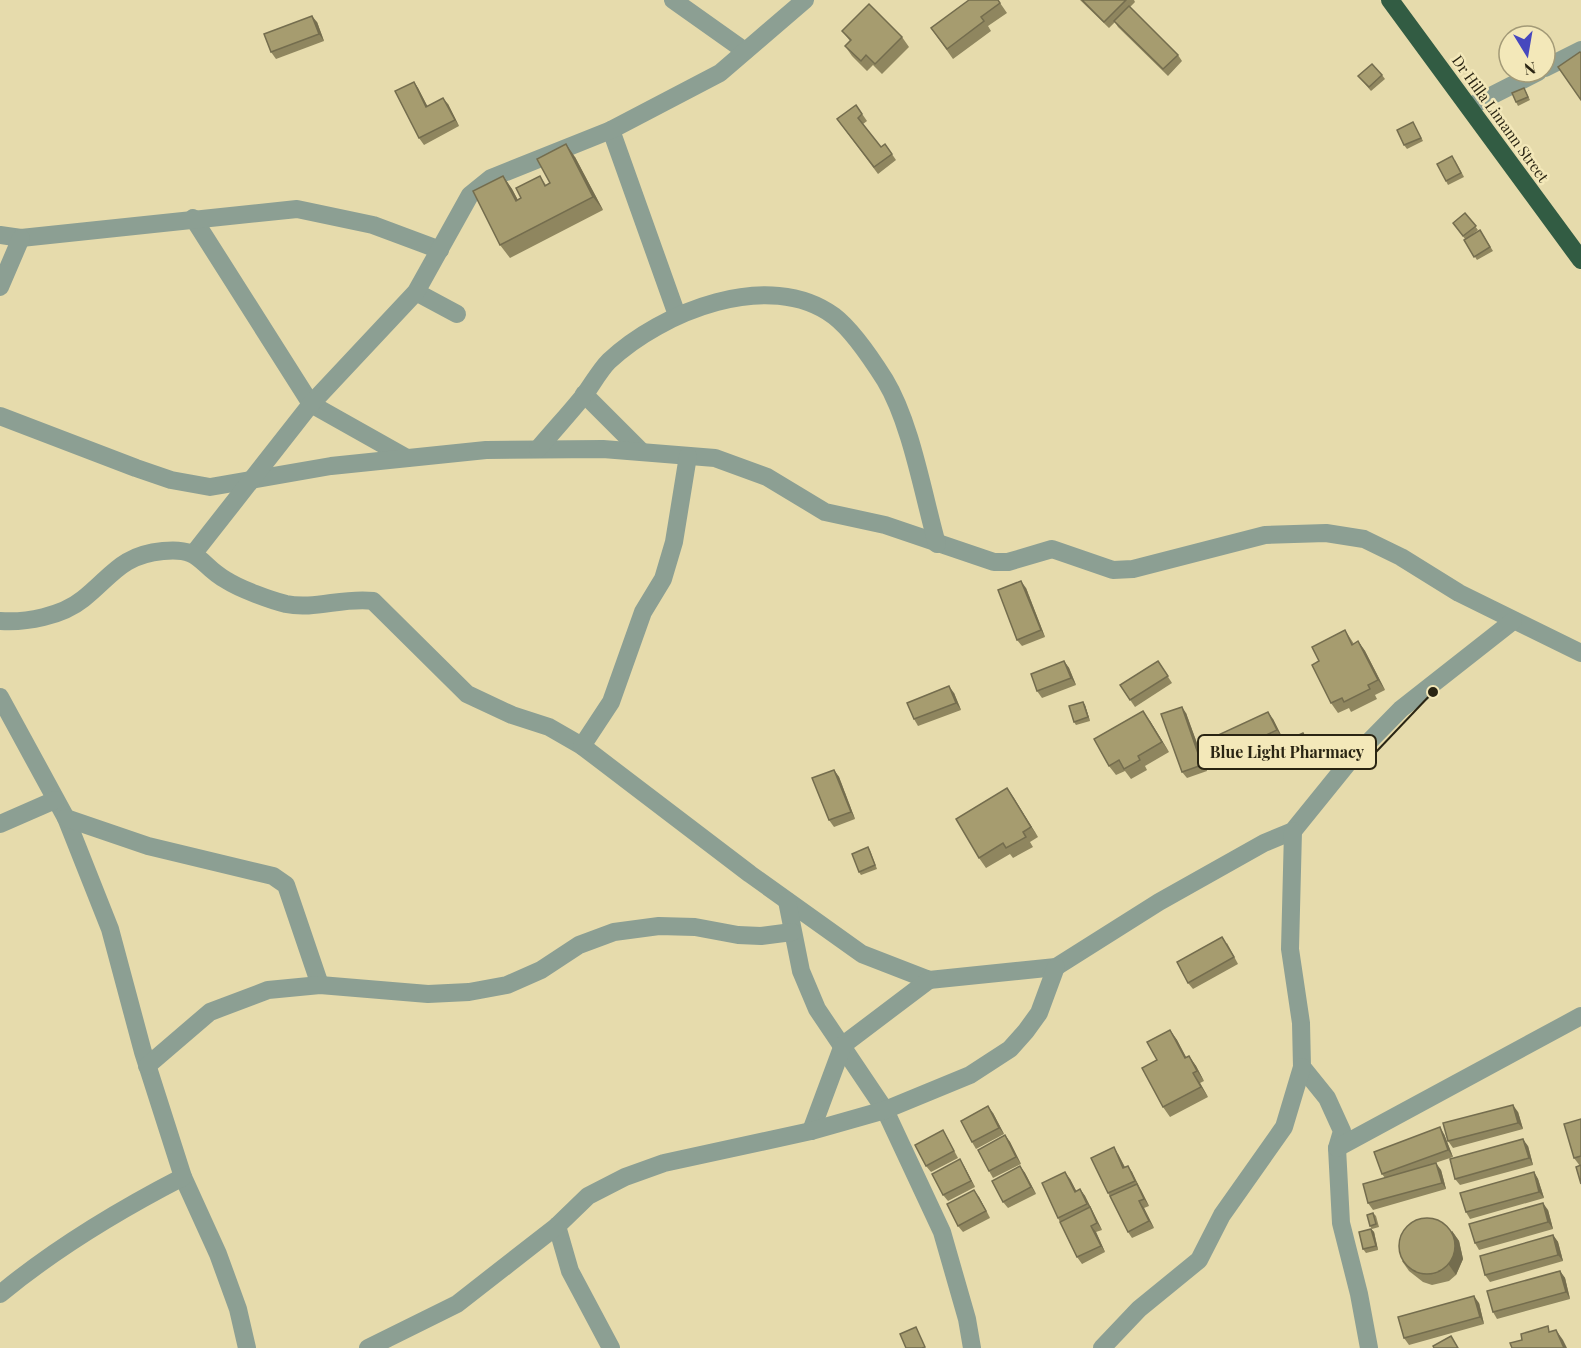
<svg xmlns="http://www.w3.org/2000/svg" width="1581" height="1348" font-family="'Playfair Display',serif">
<rect width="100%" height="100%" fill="#e6dbac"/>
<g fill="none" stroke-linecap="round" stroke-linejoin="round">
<g stroke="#8c9f93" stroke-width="18">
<polyline points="673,0 745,51"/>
<polyline points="1545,68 1581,50"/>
<polyline points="1469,107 1538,72"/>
<polyline points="611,130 677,315"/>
<polyline points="193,218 311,404 407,458"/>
<polyline points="0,235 21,238 297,209 373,225 440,250"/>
<polyline points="0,287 21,238"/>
<polyline points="416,292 457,314"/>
<polyline points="584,394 642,452"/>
<polyline points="0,416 136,468 171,480 210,487 331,466 486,450 603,449 715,458 767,477 825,512 885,525 994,562 1008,562 1052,549 1113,570 1133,569 1265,535 1326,533 1364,539 1401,557 1459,593 1581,653"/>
<path d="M538,449C553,431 570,413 585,394C593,383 600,370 609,361C661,312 769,268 834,316C851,329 873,361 885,380C911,423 923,494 937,544"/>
<polyline points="194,553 311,404 416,292 470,195 491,178 611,130 720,73 805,0"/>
<path d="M0,621C26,623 62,616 83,599C112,576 121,555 163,551C202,547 199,565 226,580C240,589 270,600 286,604C314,610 344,597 373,601L467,694L512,715L549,727L582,746L750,874L862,954L929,980L1056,967L1159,902L1264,843L1293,831L1348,763L1401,709L1513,621"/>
<polyline points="0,697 66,818 110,929 143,1052 183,1177 218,1254 238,1309 247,1348"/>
<polyline points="582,746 611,702 643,612 663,579 674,542 688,456"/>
<polyline points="66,818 148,846 273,876 286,885 320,985"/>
<polyline points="0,824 55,800"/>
<polyline points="1293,831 1290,949 1301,1023 1302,1067 1327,1098 1342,1131 1337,1148 1341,1223 1359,1294 1369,1348"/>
<polyline points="787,901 801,971 817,1009 885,1110 942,1232 967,1319 972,1348"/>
<polyline points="147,1066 210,1012 268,990 320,985 428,994 469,992 507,985 541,970 579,945 614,932 659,926 695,927 738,935 761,936 792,932"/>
<polyline points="811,1131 843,1045 929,980"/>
<polyline points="1337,1148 1581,1016"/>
<polyline points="557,1226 570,1271 611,1348"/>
<path d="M0,1294C57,1247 117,1211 183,1177"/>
<polyline points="368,1348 457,1304 557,1226 588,1196 625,1177 664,1163 811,1131 885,1110 970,1075 1010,1049 1026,1031 1039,1013 1056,967"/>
<polyline points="1102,1348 1139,1309 1199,1260 1222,1215 1284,1127 1302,1067"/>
</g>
<polyline stroke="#325c43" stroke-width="18" points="1390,0 1581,260"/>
</g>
<g fill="#8f865f">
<polygon points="998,0 1007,13 988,26 991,31 953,59 931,28"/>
<polygon points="1080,0 1134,0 1135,2 1130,7 1178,55 1182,61 1168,76 1118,27 1115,22 1109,28"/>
<polygon points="317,22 324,41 276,59 271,52"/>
<polygon points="842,31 902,37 909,47 882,74 873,65 867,71 852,56 845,46 850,41"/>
<polygon points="1382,75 1385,79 1371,91 1358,76"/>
<polygon points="414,82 418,88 427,106 448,104 459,126 424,145 419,138"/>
<polygon points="1526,92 1530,100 1518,106 1516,102"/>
<polygon points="856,105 867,121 863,124 881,147 885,144 896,160 878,174 837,119"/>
<polygon points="1413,122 1423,141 1407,149 1404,145"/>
<polygon points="575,157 603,210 510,258 500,245 503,176 512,189 518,200 521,198 540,176 546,185 550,183"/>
<polygon points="1455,160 1464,177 1448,185 1446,181"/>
<polygon points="1465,213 1478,230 1469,237 1480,230 1493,251 1477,260 1464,240 1465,239 1453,223"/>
<polygon points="1026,588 1045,637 1022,646 1017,640"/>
<polygon points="1345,630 1354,644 1358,641 1365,651 1385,690 1375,695 1377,699 1351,712 1349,708 1338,713 1331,703 1319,661"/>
<polygon points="1064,661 1069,668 1076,685 1042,698 1037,691"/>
<polygon points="1158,661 1172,683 1135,707 1120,685"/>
<polygon points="954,693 961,710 918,726 914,719"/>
<polygon points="1083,702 1085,705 1090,721 1076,725 1074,722"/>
<polygon points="1186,713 1207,771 1187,778 1182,772"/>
<polygon points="1273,719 1282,737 1217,767 1212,760"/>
<polygon points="1150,721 1169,752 1145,766 1147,770 1131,779 1125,771 1116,775 1109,766"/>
<polygon points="1303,733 1313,754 1293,763 1291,759"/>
<polygon points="834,770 839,777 855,819 834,827 829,820"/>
<polygon points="1007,788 1038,837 1030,842 1033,847 1013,858 1010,854 986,868 979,858"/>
<polygon points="868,847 870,850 877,869 861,875 859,872"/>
<polygon points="1227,943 1238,964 1193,989 1188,983"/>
<polygon points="1170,1030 1177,1040 1186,1058 1189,1056 1196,1066 1204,1081 1200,1083 1208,1097 1170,1117 1163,1107 1157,1060"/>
<polygon points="1518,1112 1523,1129 1453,1148 1448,1141"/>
<polygon points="993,1113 1004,1134 976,1149 972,1142"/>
<polygon points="1581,1119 1581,1184 1580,1166 1574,1158"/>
<polygon points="943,1130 947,1137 958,1158 931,1172 926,1166"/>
<polygon points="1444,1134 1453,1157 1429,1165 1441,1170 1446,1189 1373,1210 1368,1203 1385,1178 1382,1174"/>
<polygon points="1005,1135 1010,1142 1021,1164 993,1178 989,1171"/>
<polygon points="1528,1146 1533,1165 1460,1185 1455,1179"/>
<polygon points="1118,1154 1125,1167 1128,1166 1132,1172 1149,1206 1144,1208 1154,1228 1132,1238 1128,1232 1108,1193"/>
<polygon points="964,1166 975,1187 948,1201 943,1195"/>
<polygon points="1020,1166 1025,1173 1036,1194 1008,1208 1003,1202"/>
<polygon points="1534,1172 1538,1179 1544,1198 1470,1219 1466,1212"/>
<polygon points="1070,1179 1076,1191 1080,1189 1085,1196 1102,1230 1096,1232 1105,1252 1082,1264 1077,1257 1058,1218"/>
<polygon points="979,1197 990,1218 963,1232 958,1226"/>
<polygon points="1548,1210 1553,1229 1479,1250 1475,1243"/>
<polygon points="1373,1213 1376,1216 1379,1227 1372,1229 1370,1226"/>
<polygon points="1371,1229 1374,1232 1378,1250 1366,1253 1363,1249"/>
<polygon points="1452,1231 1459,1241 1463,1259 1456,1275 1449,1281 1432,1285 1423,1282 1409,1271 1402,1261"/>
<polygon points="1553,1235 1558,1242 1563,1261 1490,1282 1485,1275"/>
<polygon points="1560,1271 1565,1278 1570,1299 1497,1319 1493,1312"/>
<polygon points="1479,1303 1484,1324 1409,1345 1404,1338"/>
</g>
<g fill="#746d4e">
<polygon points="312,16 317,22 324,41 319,34"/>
<polygon points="414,82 418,88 431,113 426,107"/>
<polygon points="443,98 448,104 459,126 455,120"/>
<polygon points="566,144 575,157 603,210 593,197"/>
<polygon points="503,176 512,189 525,214 516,201"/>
<polygon points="1021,581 1026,588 1045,637 1041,630"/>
<polygon points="1358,641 1365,651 1385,690 1378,680"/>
<polygon points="1064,661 1069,668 1076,685 1071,678"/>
<polygon points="949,686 954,693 961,710 956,703"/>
<polygon points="1083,702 1085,705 1090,721 1088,717"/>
<polygon points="1182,707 1186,713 1207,771 1202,765"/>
<polygon points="1143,711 1150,721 1169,752 1162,742"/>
<polygon points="1268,712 1273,719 1282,737 1277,730"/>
<polygon points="834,770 839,777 855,819 851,812"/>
<polygon points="1007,788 1014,798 1038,837 1031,827"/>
<polygon points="1170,1030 1177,1040 1192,1068 1185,1058"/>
<polygon points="1189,1056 1196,1066 1204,1081 1197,1071"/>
<polygon points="1193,1073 1200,1083 1208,1097 1201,1087"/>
<polygon points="1513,1105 1518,1112 1523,1129 1518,1123"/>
<polygon points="988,1106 993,1113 1004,1134 999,1128"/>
<polygon points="1440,1127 1444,1134 1453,1157 1448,1150"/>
<polygon points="1005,1135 1010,1142 1021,1164 1016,1157"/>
<polygon points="1523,1139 1528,1146 1533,1165 1529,1158"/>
<polygon points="1114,1147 1118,1154 1128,1174 1123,1168"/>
<polygon points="960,1159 964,1166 975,1187 971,1181"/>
<polygon points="1436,1163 1441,1170 1446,1189 1442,1183"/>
<polygon points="1020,1166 1025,1173 1036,1194 1031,1187"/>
<polygon points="1128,1166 1132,1172 1139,1187 1135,1181"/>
<polygon points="1065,1172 1070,1179 1080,1198 1075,1192"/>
<polygon points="1534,1172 1538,1179 1544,1198 1539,1192"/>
<polygon points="1137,1184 1141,1190 1149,1206 1144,1199"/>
<polygon points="1080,1189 1085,1196 1102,1230 1097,1223"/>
<polygon points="974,1190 979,1197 990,1218"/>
<polygon points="1139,1201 1144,1208 1154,1228 1149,1221"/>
<polygon points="1543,1203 1548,1210 1553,1229 1548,1222"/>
<polygon points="1091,1226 1096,1232 1105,1252 1101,1246"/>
<polygon points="1371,1229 1374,1232 1378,1250 1376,1246"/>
<polygon points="1452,1231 1459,1241 1463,1259 1456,1275 1449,1265"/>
<polygon points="1553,1235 1558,1242 1563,1261 1558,1255"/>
<polygon points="1560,1271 1565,1278 1570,1299 1566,1292"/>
<polygon points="1474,1296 1479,1303 1484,1324 1480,1317"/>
<polygon points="1556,1330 1563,1340 1567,1348 1564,1348"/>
</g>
<g fill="#a69c6f" stroke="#746d4e" stroke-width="1.5">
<polygon points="969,0 998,0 1000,3 981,17 984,21 947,49 931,28"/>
<polygon points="1082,0 1126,0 1104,22"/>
<polygon points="869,4 902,37 875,64 866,55 861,61 845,46 851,40 842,31"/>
<polygon points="1129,6 1178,55 1163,69 1114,21"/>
<polygon points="312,16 319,34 271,52 264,34"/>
<polygon points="1580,52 1581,53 1581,100 1558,67"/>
<polygon points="1372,64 1382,75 1369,87 1358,76"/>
<polygon points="414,82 426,107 443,98 455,120 419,138 395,91"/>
<polygon points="1524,88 1528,97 1516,102 1512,93"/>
<polygon points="856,105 862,114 858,118 881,147 885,144 892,154 874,167 837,119"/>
<polygon points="1413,122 1421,138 1404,145 1397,130"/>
<polygon points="566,144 593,197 500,245 473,191 503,176 516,201 521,198 516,188 540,176 545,186 550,183 537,159"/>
<polygon points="1452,156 1461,173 1446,181 1437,164"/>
<polygon points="1465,213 1476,226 1463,236 1453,223"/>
<polygon points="1480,230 1490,247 1474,257 1464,240"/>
<polygon points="1021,581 1041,630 1017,640 998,590"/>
<polygon points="1345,630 1352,645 1358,641 1378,680 1368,685 1370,689 1344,702 1342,698 1331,703 1312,665 1319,661 1312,647"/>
<polygon points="1064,661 1071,678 1037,691 1031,674"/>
<polygon points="1158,661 1168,676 1130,700 1120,685"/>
<polygon points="949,686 956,703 914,719 907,703"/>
<polygon points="1083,702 1088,717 1074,722 1069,706"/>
<polygon points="1182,707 1202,765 1182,772 1161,714"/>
<polygon points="1143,711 1162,742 1138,756 1140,760 1124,769 1119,760 1109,766 1094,739"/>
<polygon points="1268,712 1277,730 1212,760 1203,742"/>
<polygon points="1303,733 1311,751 1291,759 1283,742"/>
<polygon points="834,770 851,812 829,820 812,778"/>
<polygon points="1007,788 1031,827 1023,832 1026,837 1006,848 1003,843 979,858 956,819"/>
<polygon points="868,847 875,865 859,872 852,854"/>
<polygon points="1222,937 1234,957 1188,983 1177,962"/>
<polygon points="1170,1030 1185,1058 1189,1056 1197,1071 1193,1073 1201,1087 1163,1107 1142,1068 1157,1060 1147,1042"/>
<polygon points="1513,1105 1518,1123 1448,1141 1443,1123"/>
<polygon points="988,1106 999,1128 972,1142 961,1121"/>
<polygon points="1581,1119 1581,1156 1574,1158 1564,1124"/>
<polygon points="1440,1127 1448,1150 1382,1174 1374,1152"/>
<polygon points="943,1130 954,1151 926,1166 915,1145"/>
<polygon points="1005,1135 1016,1157 989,1171 978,1150"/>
<polygon points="1523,1139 1529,1158 1455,1179 1450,1159"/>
<polygon points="1114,1147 1123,1168 1128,1166 1135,1181 1108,1193 1091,1158"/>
<polygon points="960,1159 971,1181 943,1195 932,1174"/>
<polygon points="1436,1163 1442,1183 1368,1203 1363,1184"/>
<polygon points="1581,1165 1581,1184 1576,1167"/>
<polygon points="1020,1166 1031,1187 1003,1202 992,1181"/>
<polygon points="1065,1172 1075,1192 1080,1189 1087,1204 1058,1218 1042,1183"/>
<polygon points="1534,1172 1539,1192 1466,1212 1460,1193"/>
<polygon points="1137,1184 1144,1199 1139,1201 1149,1221 1128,1232 1110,1196"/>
<polygon points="974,1190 986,1211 958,1226 947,1204"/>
<polygon points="1543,1203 1548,1222 1475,1243 1469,1224"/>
<polygon points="1090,1207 1097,1223 1091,1226 1101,1246 1077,1257 1060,1222"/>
<polygon points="1373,1213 1376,1224 1370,1226 1367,1215"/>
<circle cx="1427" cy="1246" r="28"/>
<polygon points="1371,1229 1376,1246 1363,1249 1359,1232"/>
<polygon points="1553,1235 1558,1255 1485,1275 1480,1256"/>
<polygon points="1560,1271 1566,1292 1493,1312 1487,1291"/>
<polygon points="1474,1296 1480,1317 1404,1338 1398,1317"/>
<polygon points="1548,1326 1549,1332 1556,1330 1564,1348 1512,1348 1510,1343 1522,1340 1521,1334"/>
<polygon points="916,1327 925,1347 922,1348 906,1348 900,1334"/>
<polygon points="1451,1336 1458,1348 1434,1348 1433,1346"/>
</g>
<g text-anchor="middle" stroke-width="5" stroke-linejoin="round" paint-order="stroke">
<g font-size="15" fill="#2a2513" stroke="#f3e8b9">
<text transform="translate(1500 119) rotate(54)" y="5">Dr Hilla Limann Street</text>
</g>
</g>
<path fill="none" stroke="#2a2513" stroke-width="2" d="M1433 692L1376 752"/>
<circle fill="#2a2513" stroke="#f3e8b9" stroke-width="2" cx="1433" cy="692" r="6"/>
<rect fill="#f3e8b9" stroke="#2a2513" stroke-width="2" x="1198" y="735" width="178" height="34" rx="6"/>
<g font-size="16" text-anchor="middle" font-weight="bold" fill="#2a2513">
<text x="1287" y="758">Blue Light Pharmacy</text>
</g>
<g transform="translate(1527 54) rotate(169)"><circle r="28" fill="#f3e8b9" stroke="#a39a77" stroke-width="1.5"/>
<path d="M0-4.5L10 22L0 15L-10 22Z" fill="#4748be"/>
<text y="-9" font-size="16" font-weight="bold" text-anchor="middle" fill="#2a2513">N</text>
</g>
</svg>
